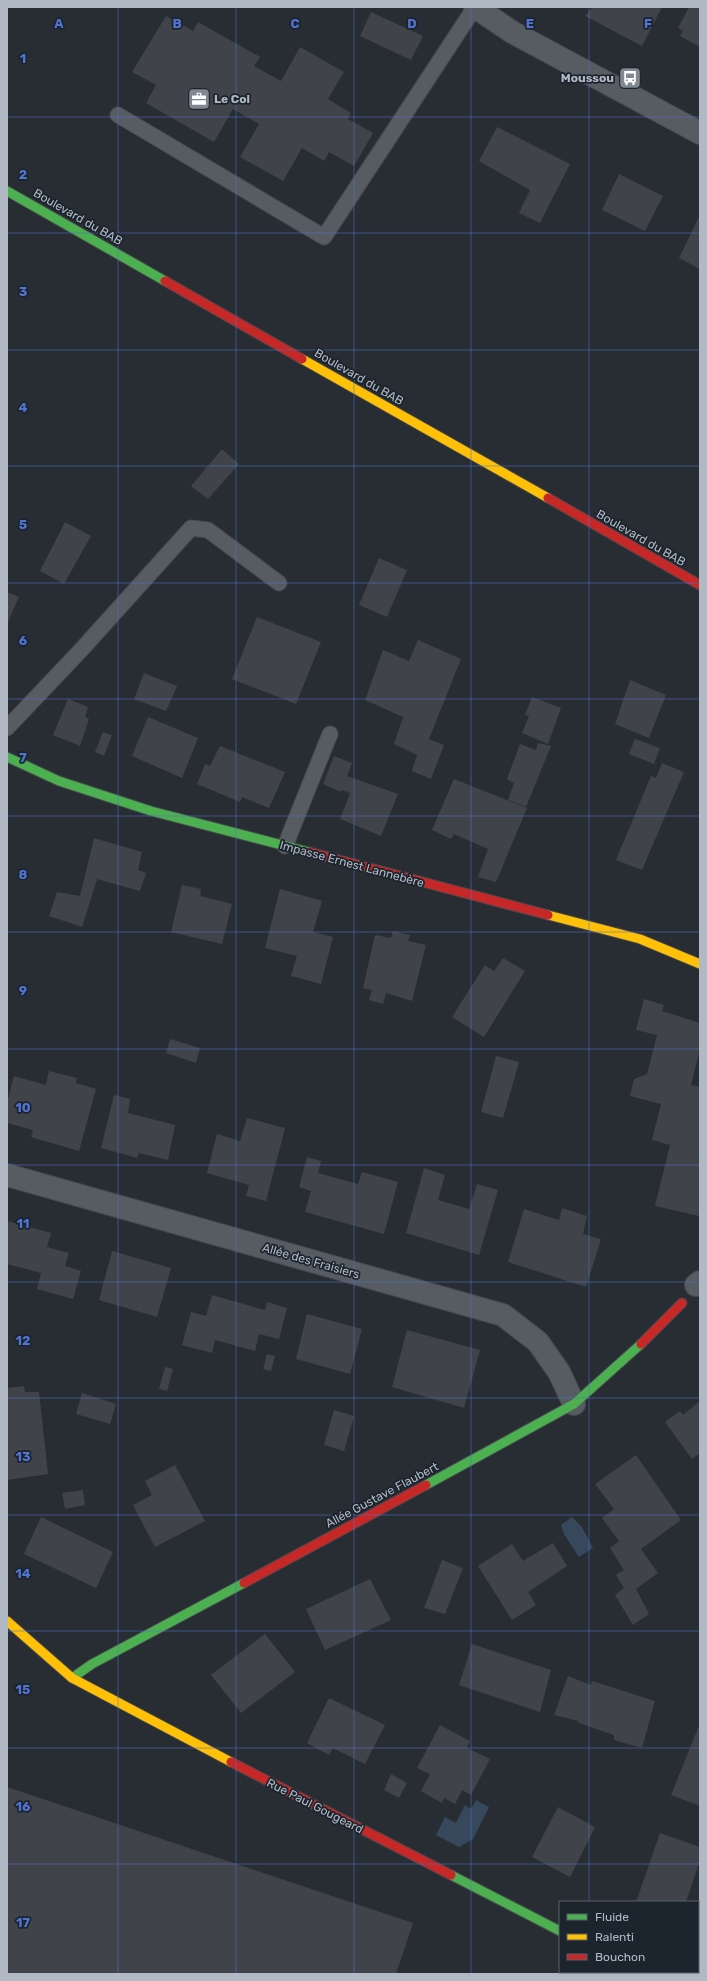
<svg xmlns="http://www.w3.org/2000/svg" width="707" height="1981" font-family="Rubik,sans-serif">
<rect width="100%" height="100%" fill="#282d33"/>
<g fill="#37485d">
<polygon points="572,1517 582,1527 593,1548 579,1557 564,1534 561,1525"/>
<polygon points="476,1800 489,1807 473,1839 459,1847 436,1835 445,1817 456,1823 465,1805 471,1809"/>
</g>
<g fill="#40444a">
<polygon points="593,7 662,7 642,46 585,16"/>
<polygon points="689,7 700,7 700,47 680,36 683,31 678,28"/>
<polygon points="371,12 423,36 411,60 360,36"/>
<polygon points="166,16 193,31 198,22 260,57 254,66 281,81 300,47 344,72 328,99 351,113 348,119 373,133 354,166 329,152 324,161 302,148 283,181 240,157 259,124 233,109 214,142 146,103 156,85 132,72"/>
<polygon points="497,127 570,164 540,223 519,213 530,190 479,161"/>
<polygon points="619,174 663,196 645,231 602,210"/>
<polygon points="700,215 700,269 679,258"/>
<polygon points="222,449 239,464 208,499 191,486"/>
<polygon points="65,522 91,536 64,584 40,571"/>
<polygon points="379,558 407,570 387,617 359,605"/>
<polygon points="7,592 19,597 7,624"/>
<polygon points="257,617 321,642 296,704 232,679"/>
<polygon points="418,640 461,659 429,739 444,745 431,779 412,771 417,755 394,744 403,717 365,700 383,650 409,661"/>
<polygon points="144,673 177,686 166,711 134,699"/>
<polygon points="630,680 666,695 649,738 615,724"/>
<polygon points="532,697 561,708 548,744 522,733 529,716 525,715"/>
<polygon points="68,699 88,707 85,717 89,719 80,746 53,735"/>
<polygon points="148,717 198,738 182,778 132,756"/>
<polygon points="103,732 112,735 104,756 95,752"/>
<polygon points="635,739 660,748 654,764 629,754"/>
<polygon points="538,743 551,746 526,807 508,800 514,783 507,779 520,744 536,750"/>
<polygon points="220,746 285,772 269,808 242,797 240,802 197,784 205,764 210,766"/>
<polygon points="334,756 352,763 347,776 398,794 381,836 340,819 350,793 341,790 341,792 323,784"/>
<polygon points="662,763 684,772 642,870 616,860 651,776 656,778"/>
<polygon points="454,779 527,808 496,882 478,877 488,849 454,834 451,839 432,830"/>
<polygon points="94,838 142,852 138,870 146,873 140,891 97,879 82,927 49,916 57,892 80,896"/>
<polygon points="182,885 201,889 200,896 232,904 222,944 171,932"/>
<polygon points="280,889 322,901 313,932 333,937 321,984 291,976 297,956 265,948"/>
<polygon points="393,931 410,935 408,941 426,945 412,1001 386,993 383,1004 369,1000 372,990 363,988 375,935 391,938"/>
<polygon points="503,958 525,971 484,1037 452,1017 485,965 494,971"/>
<polygon points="644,999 664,1005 662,1011 700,1023 700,1049 691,1085 700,1087 699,1216 655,1206 670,1145 652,1140 661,1104 630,1096 634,1079 647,1074 657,1035 636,1030"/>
<polygon points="170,1039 200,1048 196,1063 166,1053"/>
<polygon points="496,1056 519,1062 503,1118 481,1112"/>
<polygon points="49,1071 77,1078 76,1083 96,1089 79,1151 31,1137 33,1130 7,1123 7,1102 14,1076 46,1085"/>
<polygon points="114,1095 130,1099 128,1113 175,1125 168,1160 139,1153 137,1158 101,1148"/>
<polygon points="247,1118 285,1128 266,1201 246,1196 249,1185 207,1173 217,1134 240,1141"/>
<polygon points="307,1157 321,1161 318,1173 358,1184 362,1172 398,1182 384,1234 305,1212 311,1191 299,1187"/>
<polygon points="424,1168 445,1175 438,1200 469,1209 477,1184 498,1190 479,1255 406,1233"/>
<polygon points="562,1208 587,1216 583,1234 601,1239 586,1287 508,1262 524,1209 559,1220"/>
<polygon points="7,1221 51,1233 47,1247 69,1253 65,1266 81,1271 73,1299 37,1289 41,1273 7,1264"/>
<polygon points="112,1251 171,1268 157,1317 99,1300"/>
<polygon points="212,1295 265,1310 267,1302 287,1308 279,1339 259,1334 255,1351 215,1340 212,1353 182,1345 191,1312 206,1316"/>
<polygon points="307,1314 362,1329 350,1374 296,1359"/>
<polygon points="407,1330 480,1350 464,1408 392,1387"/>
<polygon points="267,1354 275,1356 271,1371 263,1369"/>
<polygon points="165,1367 173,1369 167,1391 159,1389"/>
<polygon points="24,1386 25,1392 39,1392 48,1474 7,1480 7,1388"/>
<polygon points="82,1393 116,1404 110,1424 76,1414"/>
<polygon points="700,1401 700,1453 692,1459 665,1422 680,1411 683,1415"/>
<polygon points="334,1410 354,1416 344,1451 324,1445"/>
<polygon points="636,1455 681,1520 641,1549 658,1573 636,1589 649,1614 633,1625 615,1595 624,1588 616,1575 624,1570 610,1548 619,1541 602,1518 614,1509 595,1484"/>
<polygon points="175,1465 205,1521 155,1547 133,1505 152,1495 145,1481"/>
<polygon points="83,1490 85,1505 65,1509 62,1493"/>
<polygon points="41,1517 113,1552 96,1588 24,1554"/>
<polygon points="553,1543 567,1566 528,1592 536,1605 512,1620 478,1566 512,1544 523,1561"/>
<polygon points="442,1560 463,1568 445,1614 424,1608"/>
<polygon points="370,1579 391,1620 325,1650 306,1609"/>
<polygon points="265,1634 295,1672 241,1713 211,1675"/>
<polygon points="472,1644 551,1670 540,1712 459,1685"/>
<polygon points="568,1676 591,1685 592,1681 655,1701 642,1748 614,1740 614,1735 579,1723 578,1721 554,1715"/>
<polygon points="329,1698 385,1725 365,1764 333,1748 329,1755 307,1743"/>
<polygon points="700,1723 700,1806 671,1795"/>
<polygon points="440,1725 470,1741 467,1748 490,1759 471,1795 462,1790 455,1804 444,1798 442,1803 421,1791 430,1774 417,1768"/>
<polygon points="391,1774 407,1783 399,1798 384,1790"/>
<polygon points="7,1787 413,1923 396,1974 7,1974"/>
<polygon points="558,1807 595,1827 570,1877 532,1857"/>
<polygon points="660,1833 700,1847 700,1860 686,1902 636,1902"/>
</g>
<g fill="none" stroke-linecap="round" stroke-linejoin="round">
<g stroke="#46494e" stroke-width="17">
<g id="lane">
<polyline points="118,115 324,237 475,7"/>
<polyline points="7,728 81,650 191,528 208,530 279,583"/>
<polyline points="285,846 330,734"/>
</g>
</g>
<g stroke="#46494e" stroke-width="24">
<g id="street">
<polyline points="475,7 512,32 700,133"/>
<polyline points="7,1175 503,1315 538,1342 559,1372 574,1404"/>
<polyline points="696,1285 700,1282"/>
<polyline points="639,1972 643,1974"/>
</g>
</g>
<g stroke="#46494e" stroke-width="11">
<g id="fast">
<polyline points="7,191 165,281"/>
<polyline points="7,757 59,781 151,811 309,852"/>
<polyline points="426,1485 574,1404 641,1344"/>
<polyline points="72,1678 92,1664 244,1583"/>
<polyline points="451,1875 560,1931"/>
</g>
</g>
<g stroke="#46494e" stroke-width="11">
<g id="slow">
<polyline points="302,359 548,498"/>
<polyline points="548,915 640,939 700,964"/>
<polyline points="7,1621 72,1678 231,1762"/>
</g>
</g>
<g stroke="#46494e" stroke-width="11">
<g id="jam">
<polyline points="165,281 302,359"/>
<polyline points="548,498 700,585"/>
<polyline points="309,852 548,915"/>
<polyline points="641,1344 682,1303"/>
<polyline points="244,1583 426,1485"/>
<polyline points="231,1762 451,1875"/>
</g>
</g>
<use href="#lane" stroke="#575b62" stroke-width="15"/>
<use href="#street" stroke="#575b62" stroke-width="22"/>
<use href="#fast" stroke="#4caf50" stroke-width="9"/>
<use href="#slow" stroke="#ffc107" stroke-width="9"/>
<use href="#jam" stroke="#c62828" stroke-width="9"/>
</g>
<path fill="none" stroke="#5173d1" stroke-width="1" stroke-opacity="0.55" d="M118,7V1974M236,7V1974M354,7V1974M471,7V1974M589,7V1902M7,117H700M7,233H700M7,350H700M7,466H700M7,583H700M7,699H700M7,816H700M7,932H700M7,1049H700M7,1165H700M7,1282H700M7,1398H700M7,1515H700M7,1631H700M7,1748H700M7,1864H700M589,1972V1974"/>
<defs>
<g id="bus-square" transform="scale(1.15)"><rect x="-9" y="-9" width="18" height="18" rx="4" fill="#818892" stroke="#1c242e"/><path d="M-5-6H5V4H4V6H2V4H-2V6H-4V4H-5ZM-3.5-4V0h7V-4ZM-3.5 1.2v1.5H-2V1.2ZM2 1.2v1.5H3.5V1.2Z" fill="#fff"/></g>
<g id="office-square" transform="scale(1.15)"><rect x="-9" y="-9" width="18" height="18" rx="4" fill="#818892" stroke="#1c242e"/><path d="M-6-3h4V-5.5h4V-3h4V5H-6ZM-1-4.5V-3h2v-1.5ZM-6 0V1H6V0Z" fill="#fff"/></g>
</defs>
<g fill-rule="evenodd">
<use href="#bus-square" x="630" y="78"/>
<use href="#office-square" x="199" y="99"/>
</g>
<g text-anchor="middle" stroke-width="3.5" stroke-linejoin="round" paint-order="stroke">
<g font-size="12" font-weight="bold" fill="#b1b9c5" stroke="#1c242e" text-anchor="end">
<text x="614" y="82">Moussou</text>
<text x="214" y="103" text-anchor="start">Le Col</text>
</g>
<g font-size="12" fill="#b1b9c5" stroke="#1c242e">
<text transform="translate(78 217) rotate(30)" y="4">Boulevard du BAB</text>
<text transform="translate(359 377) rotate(30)" y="4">Boulevard du BAB</text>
<text transform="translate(641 538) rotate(30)" y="4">Boulevard du BAB</text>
<text transform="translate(352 864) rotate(15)" y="4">Impasse Ernest Lannebère</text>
<text transform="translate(311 1261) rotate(16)" y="4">Allée des Fraisiers</text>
<text transform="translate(382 1495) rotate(-28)" y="4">Allée Gustave Flaubert</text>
<text transform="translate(315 1806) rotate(27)" y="4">Rue Paul Gougeard</text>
</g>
</g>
<g font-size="13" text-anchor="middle" font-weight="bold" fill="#5173d1" stroke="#1c242e" stroke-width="3.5" stroke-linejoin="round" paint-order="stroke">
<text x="59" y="28">A</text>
<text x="177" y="28">B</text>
<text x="295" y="28">C</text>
<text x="412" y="28">D</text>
<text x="530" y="28">E</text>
<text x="648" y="28">F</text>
<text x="23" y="63">1</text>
<text x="23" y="179">2</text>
<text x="23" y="296">3</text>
<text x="23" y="412">4</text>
<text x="23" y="529">5</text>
<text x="23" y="645">6</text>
<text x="23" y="762">7</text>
<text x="23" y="879">8</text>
<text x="23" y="995">9</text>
<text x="23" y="1112">10</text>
<text x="23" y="1228">11</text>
<text x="23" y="1345">12</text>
<text x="23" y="1461">13</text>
<text x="23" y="1578">14</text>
<text x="23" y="1694">15</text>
<text x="23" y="1811">16</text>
<text x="23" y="1927">17</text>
</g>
<rect width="707" height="1981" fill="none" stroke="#b1b9c5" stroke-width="16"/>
<rect x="559" y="1901" width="140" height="72" fill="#1c242e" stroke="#58606a"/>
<rect x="567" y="1914" width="20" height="6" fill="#4caf50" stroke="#58606a"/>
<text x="595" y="1921" font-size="12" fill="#b1b9c5">Fluide</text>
<rect x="567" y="1934" width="20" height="6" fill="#ffc107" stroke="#58606a"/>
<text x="595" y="1941" font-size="12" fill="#b1b9c5">Ralenti</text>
<rect x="567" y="1954" width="20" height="6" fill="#c62828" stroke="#58606a"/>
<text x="595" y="1961" font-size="12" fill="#b1b9c5">Bouchon</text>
</svg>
